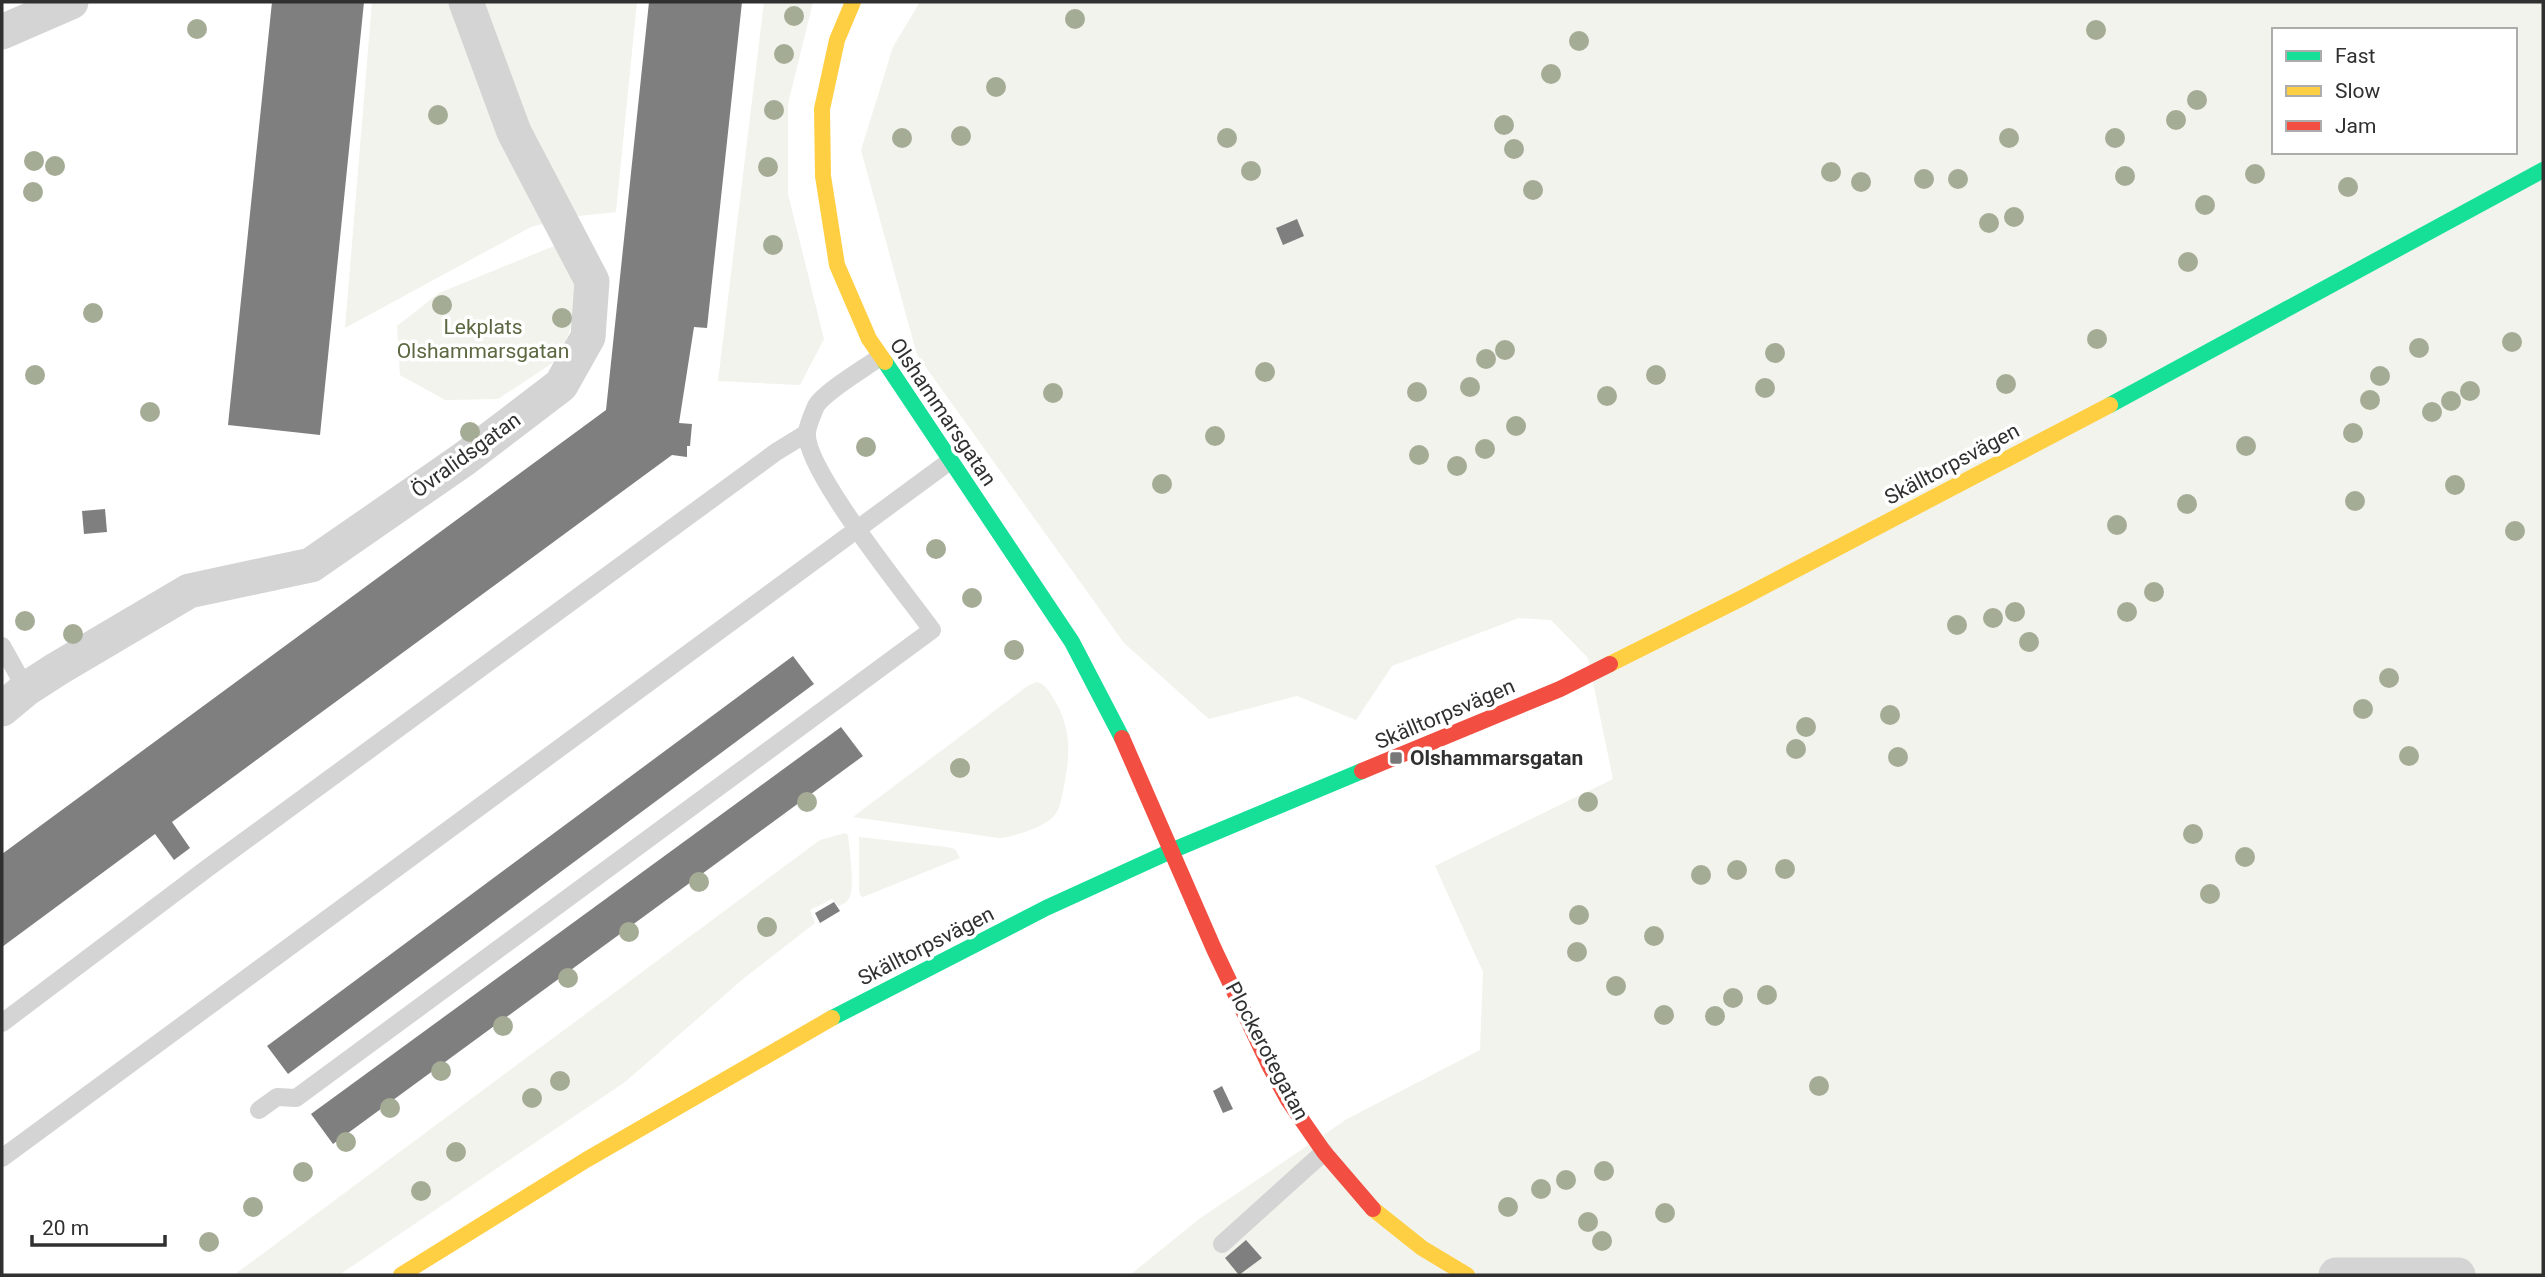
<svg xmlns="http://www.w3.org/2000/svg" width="2545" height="1277" font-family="Roboto,sans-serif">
<rect width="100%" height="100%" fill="#fff"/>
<g fill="#f1f3ec" fill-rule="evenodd">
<polygon points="372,2 637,2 616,212 569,217 531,227 345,328"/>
<polygon points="764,2 813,2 788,104 788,194 824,339 800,385 718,381"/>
<path d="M920,2H2543V1275H1130L1199,1219L1347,1119L1480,1050L1483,972L1435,866L1613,779L1588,658L1551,620L1519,618L1392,666L1356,720L1297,696L1209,719L1124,643L917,355L861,150L893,47ZM2274,30H2515V152H2274Z"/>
<polygon points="559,244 585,287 560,358 498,399 445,400 400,375 397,326 439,293"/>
<path d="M1037,682C1045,684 1048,690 1052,696C1071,725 1071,753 1064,785C1062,795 1061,808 1054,816C1045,827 1013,837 999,838L853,817L1029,685Z"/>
<path d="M845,833L848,835C849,849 856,890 848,900C845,904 843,904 838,906L832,899L810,910L815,923L743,979L625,1082L339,1275H234L820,840Z"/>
<polygon points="859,837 947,847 955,849 960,858 863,897 860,895 859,888"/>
</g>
<g fill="#7f7f7f">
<polygon points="272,2 364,2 320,435 228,425"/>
<polygon points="649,2 742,2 707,328 694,327 679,423 692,424 690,446 687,446 687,457 672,455 172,822 190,848 174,860 155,834 2,947 2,854 606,410"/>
<polygon points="1297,219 1304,236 1283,245 1276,228"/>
<polygon points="105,509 107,532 84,534 82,511"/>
<polygon points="793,656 814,684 288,1074 267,1046"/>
<polygon points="841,727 863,756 333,1144 311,1114"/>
<polygon points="834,902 840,911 820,923 815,913"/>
<polygon points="1222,1086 1233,1109 1223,1113 1213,1091"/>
<polygon points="1246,1240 1262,1258 1239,1275 1225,1258"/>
</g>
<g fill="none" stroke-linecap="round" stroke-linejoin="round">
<g stroke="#d4d4d4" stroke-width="18">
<polyline points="2,646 26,689"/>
<polyline points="2,1023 209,867 776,452 807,433"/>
<path d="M259,1110L277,1097L296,1098L932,630C907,595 803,468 807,432C808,424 813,413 816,406C824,392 865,368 880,357"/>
<polyline points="2,1158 950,461"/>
<polyline points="1222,1244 1324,1152"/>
</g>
<g stroke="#d4d4d4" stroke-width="35">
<polyline points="2,32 71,2"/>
<polyline points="2,709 26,689 57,669 189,591 311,565 464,459 561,385 588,337 592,281 514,132 466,2"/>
<polyline points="2336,1275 2458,1275"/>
</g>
<g stroke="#16e098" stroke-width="16">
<polyline points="885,362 1072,642 1122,738"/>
<polyline points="2110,405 2543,170"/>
<polyline points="832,1018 1046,908 1171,851 1362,771"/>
</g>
<g stroke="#ffcf43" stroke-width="16">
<polyline points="853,2 837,40 822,109 823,176 837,265 869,339 885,362"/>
<polyline points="1610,664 1742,598 2110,405"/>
<polyline points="1373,1209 1422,1248 1467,1275"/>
<polyline points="401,1275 586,1160 832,1018"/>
</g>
<g stroke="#f24e42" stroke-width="16">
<polyline points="1122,738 1214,949 1270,1067 1288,1100 1324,1152 1373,1209"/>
<polyline points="1362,771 1560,689 1610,664"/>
</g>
</g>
<g fill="#a5ac96">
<circle cx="794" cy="16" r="10"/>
<circle cx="1075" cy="19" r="10"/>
<circle cx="197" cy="29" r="10"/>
<circle cx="2096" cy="30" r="10"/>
<circle cx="1579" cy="41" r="10"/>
<circle cx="784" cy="54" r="10"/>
<circle cx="1551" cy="74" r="10"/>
<circle cx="996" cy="87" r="10"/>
<circle cx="2197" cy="100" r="10"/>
<circle cx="774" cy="110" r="10"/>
<circle cx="438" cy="115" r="10"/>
<circle cx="2176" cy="120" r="10"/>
<circle cx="1504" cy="125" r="10"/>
<circle cx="961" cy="136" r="10"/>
<circle cx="902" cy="138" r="10"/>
<circle cx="1227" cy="138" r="10"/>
<circle cx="2009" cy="138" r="10"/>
<circle cx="2115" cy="138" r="10"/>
<circle cx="1514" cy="149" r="10"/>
<circle cx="34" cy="161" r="10"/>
<circle cx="55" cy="166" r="10"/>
<circle cx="768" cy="167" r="10"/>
<circle cx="1251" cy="171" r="10"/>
<circle cx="1831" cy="172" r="10"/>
<circle cx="2255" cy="174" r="10"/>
<circle cx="2125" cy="176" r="10"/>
<circle cx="1924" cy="179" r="10"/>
<circle cx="1958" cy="179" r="10"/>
<circle cx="1861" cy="182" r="10"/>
<circle cx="2348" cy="187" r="10"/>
<circle cx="1533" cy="190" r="10"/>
<circle cx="33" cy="192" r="10"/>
<circle cx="2205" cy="205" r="10"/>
<circle cx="2014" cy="217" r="10"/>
<circle cx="1989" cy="223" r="10"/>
<circle cx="773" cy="245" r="10"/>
<circle cx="2188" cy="262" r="10"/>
<circle cx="442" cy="305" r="10"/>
<circle cx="93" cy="313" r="10"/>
<circle cx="562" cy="318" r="10"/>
<circle cx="2097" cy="339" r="10"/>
<circle cx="2512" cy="342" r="10"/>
<circle cx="2419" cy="348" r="10"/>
<circle cx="1505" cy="350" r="10"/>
<circle cx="1775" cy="353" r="10"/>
<circle cx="1486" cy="359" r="10"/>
<circle cx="1265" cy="372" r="10"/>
<circle cx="35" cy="375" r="10"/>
<circle cx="1656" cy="375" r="10"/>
<circle cx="2380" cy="376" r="10"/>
<circle cx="2006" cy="384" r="10"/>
<circle cx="1470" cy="387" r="10"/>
<circle cx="1765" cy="388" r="10"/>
<circle cx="2470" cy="391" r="10"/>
<circle cx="1417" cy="392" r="10"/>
<circle cx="1053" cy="393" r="10"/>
<circle cx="1607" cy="396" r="10"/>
<circle cx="2370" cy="400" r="10"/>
<circle cx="2451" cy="401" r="10"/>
<circle cx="150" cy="412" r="10"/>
<circle cx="2432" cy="412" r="10"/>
<circle cx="1516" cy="426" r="10"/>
<circle cx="470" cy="432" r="10"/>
<circle cx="2353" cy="433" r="10"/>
<circle cx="1215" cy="436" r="10"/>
<circle cx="2246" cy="446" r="10"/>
<circle cx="866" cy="447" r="10"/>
<circle cx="1485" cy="449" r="10"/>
<circle cx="1419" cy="455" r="10"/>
<circle cx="1457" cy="466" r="10"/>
<circle cx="1162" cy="484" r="10"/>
<circle cx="2455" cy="485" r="10"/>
<circle cx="2355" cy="501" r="10"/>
<circle cx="2187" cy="504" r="10"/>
<circle cx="2117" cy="525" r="10"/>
<circle cx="2515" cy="531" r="10"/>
<circle cx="936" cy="549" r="10"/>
<circle cx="2154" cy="592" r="10"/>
<circle cx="972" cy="598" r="10"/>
<circle cx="2015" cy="612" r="10"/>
<circle cx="2127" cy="612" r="10"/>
<circle cx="1993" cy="618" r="10"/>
<circle cx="25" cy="621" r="10"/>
<circle cx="1957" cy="625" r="10"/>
<circle cx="73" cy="634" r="10"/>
<circle cx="2029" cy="642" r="10"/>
<circle cx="1014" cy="650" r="10"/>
<circle cx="2389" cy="678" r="10"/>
<circle cx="2363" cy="709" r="10"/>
<circle cx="1890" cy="715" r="10"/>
<circle cx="1806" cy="727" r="10"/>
<circle cx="1796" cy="749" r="10"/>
<circle cx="2409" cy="756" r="10"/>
<circle cx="1898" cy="757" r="10"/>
<circle cx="960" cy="768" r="10"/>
<circle cx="807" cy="802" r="10"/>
<circle cx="1588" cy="802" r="10"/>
<circle cx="2193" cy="834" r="10"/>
<circle cx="2245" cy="857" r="10"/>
<circle cx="1785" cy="869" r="10"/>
<circle cx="1737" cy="870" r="10"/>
<circle cx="1701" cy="875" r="10"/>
<circle cx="699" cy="882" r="10"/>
<circle cx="2210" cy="894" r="10"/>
<circle cx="1579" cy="915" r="10"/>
<circle cx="767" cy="927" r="10"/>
<circle cx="629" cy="932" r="10"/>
<circle cx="1654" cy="936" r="10"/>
<circle cx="1577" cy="952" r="10"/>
<circle cx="568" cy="978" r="10"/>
<circle cx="1616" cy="986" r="10"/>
<circle cx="1767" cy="995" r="10"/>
<circle cx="1733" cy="998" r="10"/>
<circle cx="1664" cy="1015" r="10"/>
<circle cx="1715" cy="1016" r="10"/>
<circle cx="503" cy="1026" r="10"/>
<circle cx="441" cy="1071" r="10"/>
<circle cx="560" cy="1081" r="10"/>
<circle cx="1819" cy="1086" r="10"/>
<circle cx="532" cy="1098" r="10"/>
<circle cx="390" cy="1108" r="10"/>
<circle cx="346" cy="1142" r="10"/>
<circle cx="456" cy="1152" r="10"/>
<circle cx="1604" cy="1171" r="10"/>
<circle cx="303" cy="1172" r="10"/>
<circle cx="1566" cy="1180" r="10"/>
<circle cx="1541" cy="1189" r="10"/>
<circle cx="421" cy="1191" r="10"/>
<circle cx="253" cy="1207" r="10"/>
<circle cx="1508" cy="1207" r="10"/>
<circle cx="1665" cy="1213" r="10"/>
<circle cx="1588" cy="1222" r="10"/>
<circle cx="1602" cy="1241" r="10"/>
<circle cx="209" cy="1242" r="10"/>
</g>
<rect fill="#787878" stroke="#fff" stroke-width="2.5" x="1389" y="751" width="14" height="14" rx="3.5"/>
<g text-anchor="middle" stroke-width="7" stroke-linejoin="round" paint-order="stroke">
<g font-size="21" fill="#5c6841" stroke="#fff">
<text x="483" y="334">Lekplats<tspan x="483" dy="24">Olshammarsgatan</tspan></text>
</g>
<g font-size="21" fill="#303030" stroke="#fff">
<text transform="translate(943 412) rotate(56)" y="7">Olshammarsgatan</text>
<text transform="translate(466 455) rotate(-36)" y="7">Övralidsgatan</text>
<text transform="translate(1952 464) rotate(-28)" y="7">Skälltorpsvägen</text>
<text transform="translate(1445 714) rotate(-23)" y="7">Skälltorpsvägen</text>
<text transform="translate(926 946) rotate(-27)" y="7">Skälltorpsvägen</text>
<text transform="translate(1267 1051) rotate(62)" y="7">Plockerotegatan</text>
</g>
<g font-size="21" font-weight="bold" fill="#303030" stroke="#fff" text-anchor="start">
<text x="1410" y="765">Olshammarsgatan</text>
</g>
</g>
<rect width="2545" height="1277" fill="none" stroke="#303030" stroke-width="7"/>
<rect x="2272" y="28" width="245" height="126" fill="#ffffff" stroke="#acacac" stroke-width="2"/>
<rect x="2286" y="51" width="35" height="10" fill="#16e098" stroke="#acacac" stroke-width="2"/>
<text x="2335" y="63" font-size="21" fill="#303030">Fast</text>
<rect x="2286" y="86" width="35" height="10" fill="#ffcf43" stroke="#acacac" stroke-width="2"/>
<text x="2335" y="98" font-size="21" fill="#303030">Slow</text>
<rect x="2286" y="121" width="35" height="10" fill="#f24e42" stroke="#acacac" stroke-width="2"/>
<text x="2335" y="133" font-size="21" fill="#303030">Jam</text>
<path d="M32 1235v10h133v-10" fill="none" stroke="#303030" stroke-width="3.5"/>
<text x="42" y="1235" font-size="21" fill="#303030" stroke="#ffffff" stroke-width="5" paint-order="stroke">20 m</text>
</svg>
